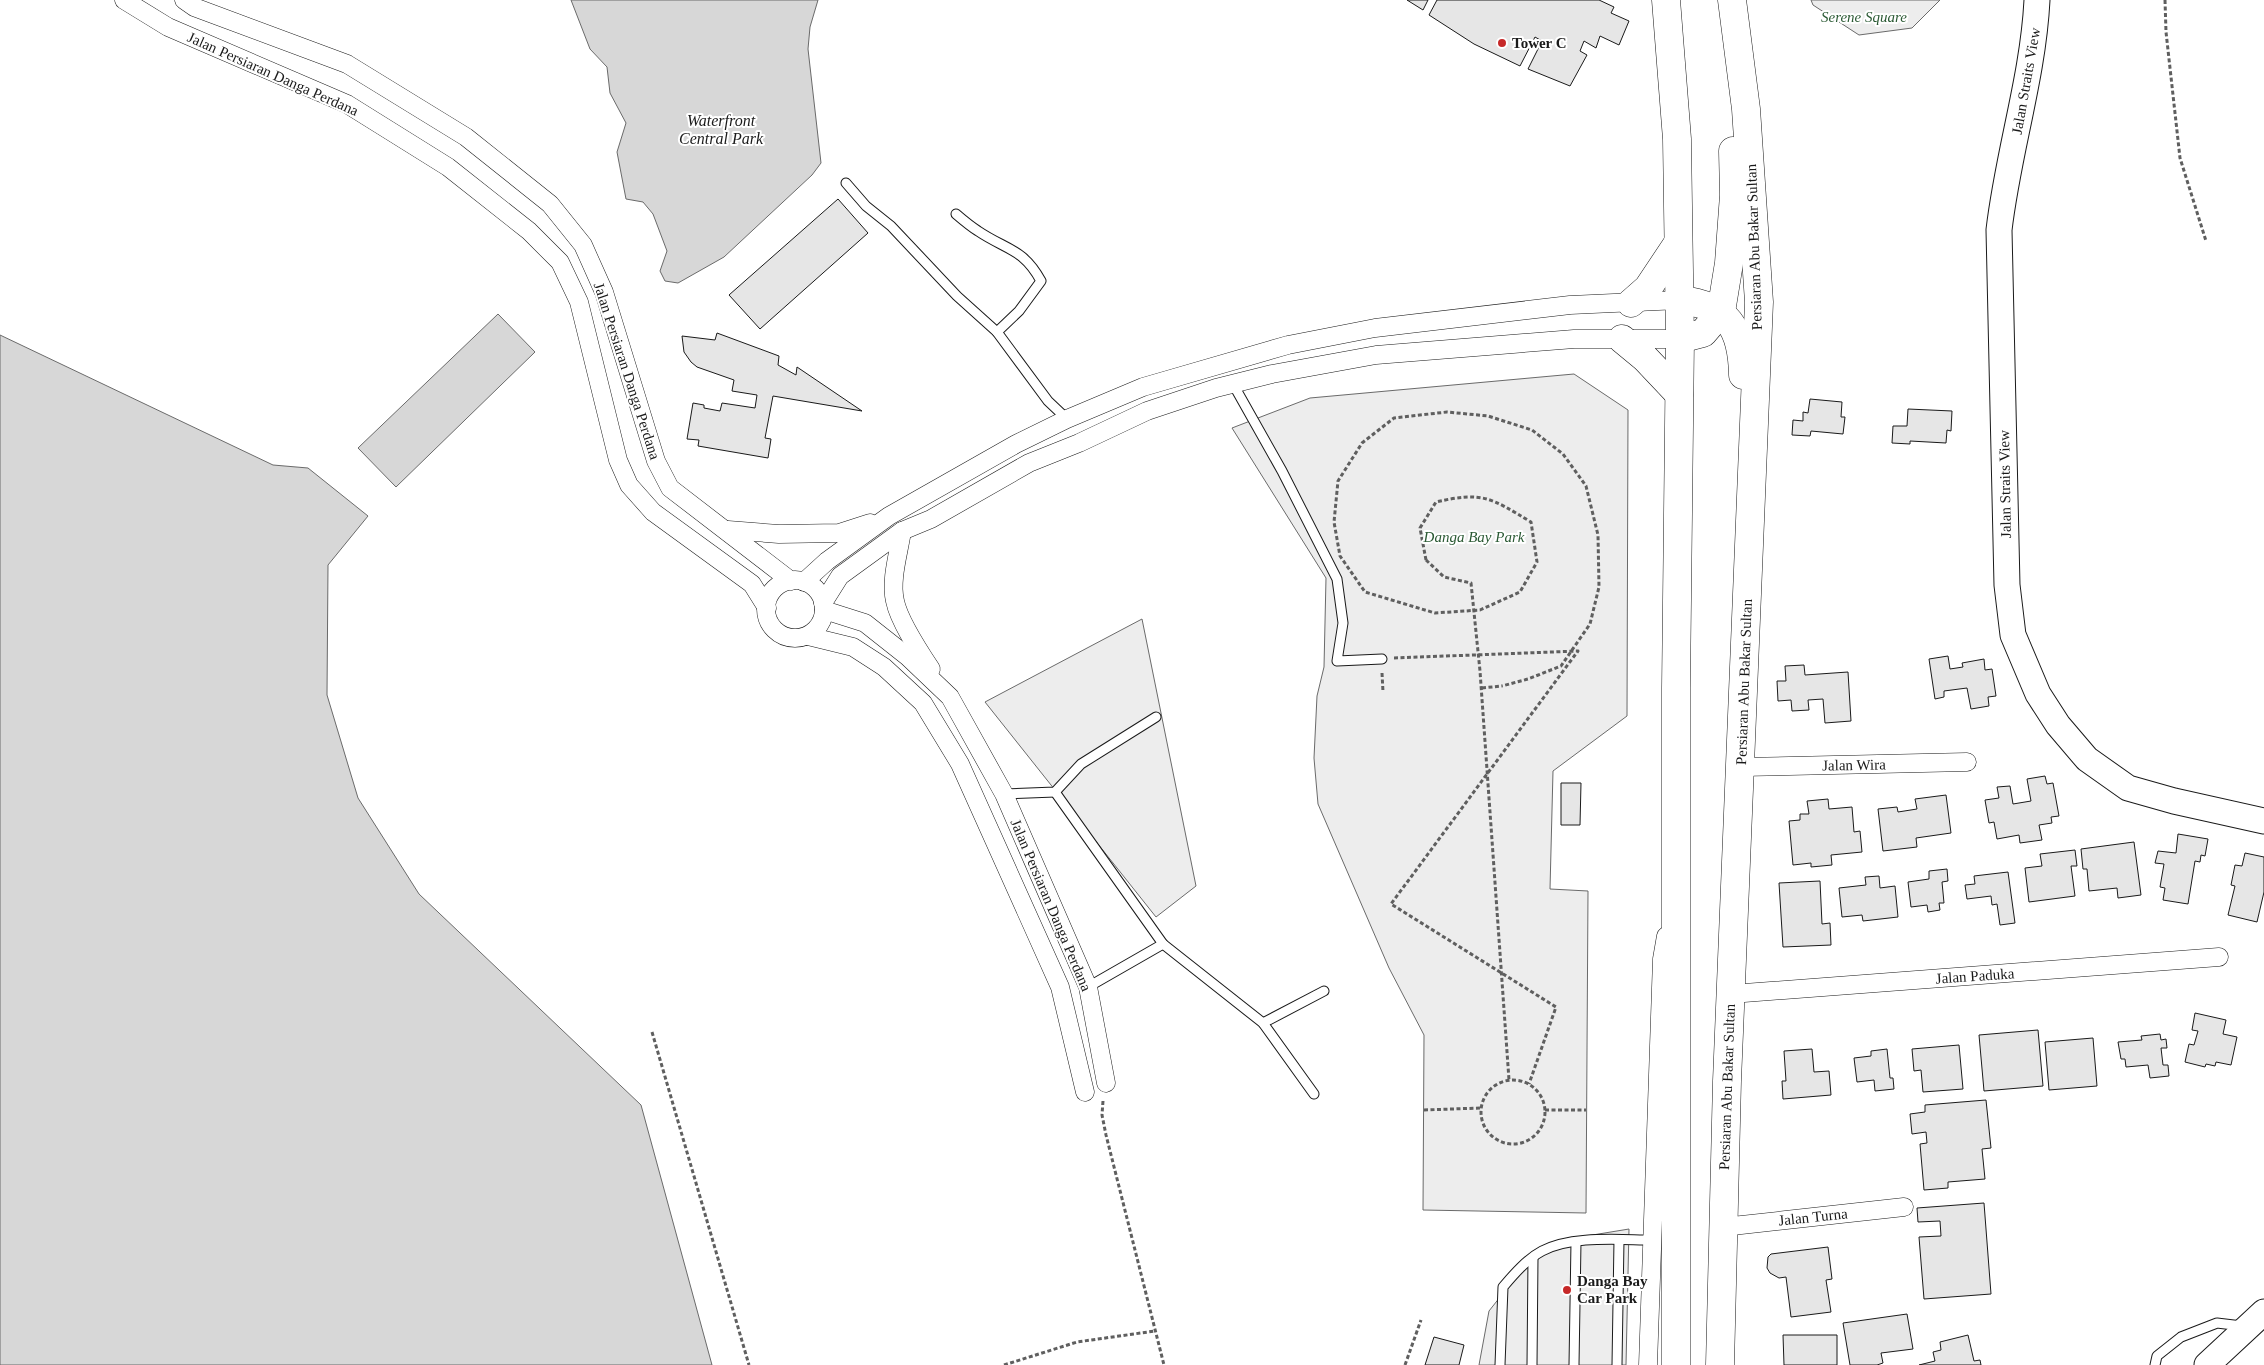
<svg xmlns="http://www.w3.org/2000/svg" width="2264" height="1365" font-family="'Times New Roman',serif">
<rect width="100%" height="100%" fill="#fff"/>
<g fill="#ededed" stroke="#6a6a6a">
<polygon points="1811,0 1940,0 1912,28 1859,35 1813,5"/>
<polygon points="1574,374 1628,410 1627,716 1553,771 1550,889 1588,891 1586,1213 1423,1210 1424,1035 1389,968 1318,804 1314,758 1317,696 1324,667 1326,578 1232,428 1310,398"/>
<polygon points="1142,619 1196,886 1156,917 985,702"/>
<polygon points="1629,1229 1626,1365 1479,1365 1489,1311 1523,1268 1556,1241"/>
</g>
<g fill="#d7d7d7" stroke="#6a6a6a">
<polygon points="571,0 818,0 810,27 808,49 821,163 812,175 724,257 678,283 665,281 660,271 667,251 653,214 643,202 626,199 617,152 626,123 610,93 607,67 590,49"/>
<polygon points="498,314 535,352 396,487 358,448"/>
<polygon points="0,335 273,465 308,468 368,516 328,565 327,695 358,798 419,894 641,1105 712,1365 0,1365"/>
</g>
<g fill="#e6e6e6" stroke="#1a1a1a">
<polygon points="1407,0 1428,0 1423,10"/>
<polygon points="1437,0 1599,0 1614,7 1611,13 1629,21 1619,45 1600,36 1596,48 1584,41 1580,51 1587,55 1570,86 1528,69 1542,41 1535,37 1520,66 1474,44 1429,15"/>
<polygon points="838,199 868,233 760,329 729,295"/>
<polygon points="717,333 779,356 778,365 796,375 797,367 862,411 773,396 765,438 771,439 768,458 698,446 699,440 687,439 693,403 704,405 704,408 720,411 722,403 755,408 757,395 732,391 734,380 697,367 691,362 684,352 682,336 715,340"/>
<polygon points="1810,399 1842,402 1841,417 1845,417 1843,434 1811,431 1810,436 1792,435 1793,420 1803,421 1803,412 1808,413"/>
<polygon points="1908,409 1952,411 1951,431 1947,430 1946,443 1910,441 1910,444 1892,443 1893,426 1907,426"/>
<polygon points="1948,656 1950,669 1963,667 1962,663 1984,659 1985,670 1992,669 1996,696 1988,697 1989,706 1971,709 1967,688 1944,691 1944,697 1935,699 1929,659"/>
<polygon points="1804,665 1805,675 1848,672 1851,721 1825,723 1823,699 1808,700 1809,710 1792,711 1791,700 1778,701 1777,681 1786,681 1785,666"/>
<polygon points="2045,776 2047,784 2053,783 2059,816 2051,817 2052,823 2039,825 2042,840 2020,843 2019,835 1997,839 1994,822 1989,823 1985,800 1999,798 1997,787 2010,786 2013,804 2031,801 2027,779"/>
<polygon points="1561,783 1581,783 1580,825 1561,825"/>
<polygon points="1946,795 1951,833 1916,838 1917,847 1883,851 1878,809 1897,807 1898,812 1917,809 1915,799"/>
<polygon points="1828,799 1829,809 1852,807 1854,832 1860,831 1862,852 1831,855 1832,865 1811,867 1811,863 1793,865 1789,821 1800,820 1800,814 1809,814 1807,801"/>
<polygon points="2178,834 2208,839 2205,856 2201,855 2200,862 2195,861 2188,904 2163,900 2165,888 2160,887 2164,864 2155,863 2158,851 2176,853"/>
<polygon points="2134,842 2141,895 2118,898 2117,888 2089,891 2087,869 2083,869 2081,849"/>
<polygon points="2075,850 2077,866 2071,866 2075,896 2029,902 2025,868 2042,866 2040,854"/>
<polygon points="2245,853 2264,857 2264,892 2257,922 2228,915 2235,886 2231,885 2235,865 2242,866"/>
<polygon points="1947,869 1948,881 1942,882 1944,903 1939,903 1940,910 1928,912 1927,905 1911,907 1908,882 1929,879 1929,871"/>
<polygon points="2008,872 2015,923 2000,925 1997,904 1992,905 1991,896 1967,899 1965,885 1975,884 1974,876"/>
<polygon points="1879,876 1880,888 1895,886 1898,917 1863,921 1862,915 1842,917 1839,888 1866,885 1865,877"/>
<polygon points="1820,881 1822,924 1830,923 1831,945 1783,947 1779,883"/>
<polygon points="2195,1013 2226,1020 2223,1034 2237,1037 2231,1065 2216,1062 2215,1066 2206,1064 2205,1067 2185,1062 2189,1044 2194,1045 2198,1031 2192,1030"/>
<polygon points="2038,1030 2043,1086 1984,1091 1979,1035"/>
<polygon points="2160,1034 2161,1040 2166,1039 2167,1048 2161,1048 2163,1065 2168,1065 2169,1076 2150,1078 2148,1065 2126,1067 2125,1059 2121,1059 2118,1042 2142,1040 2141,1036"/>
<polygon points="2093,1038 2097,1086 2049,1090 2045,1042"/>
<polygon points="1959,1045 1963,1089 1923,1092 1921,1070 1914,1071 1912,1049"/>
<polygon points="1812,1049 1814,1072 1829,1071 1831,1095 1783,1099 1782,1081 1786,1081 1784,1051"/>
<polygon points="1887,1049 1890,1078 1893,1078 1894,1089 1875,1091 1874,1080 1857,1082 1854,1058 1871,1056 1871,1051"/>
<polygon points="1986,1100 1991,1148 1982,1149 1985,1179 1948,1182 1948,1188 1924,1190 1920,1144 1927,1143 1926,1132 1912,1134 1910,1114 1925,1112 1925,1105"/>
<polygon points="1984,1203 1991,1294 1924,1299 1919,1237 1941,1236 1940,1221 1918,1222 1917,1208"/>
<polygon points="1828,1247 1832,1279 1826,1280 1831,1312 1791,1317 1786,1277 1779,1278 1770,1273 1767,1268 1768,1257 1771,1254"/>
<polygon points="1907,1314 1913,1349 1881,1353 1883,1363 1877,1365 1850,1365 1843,1323"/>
<polygon points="1783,1335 1837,1335 1837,1365 1784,1365"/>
<polygon points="1968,1335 1974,1361 1980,1360 1981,1365 1919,1365 1935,1361 1933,1352 1941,1350 1940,1342"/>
<polygon points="1434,1337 1464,1345 1459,1365 1425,1365"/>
</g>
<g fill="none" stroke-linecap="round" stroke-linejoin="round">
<g stroke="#1a1a1a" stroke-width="11">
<g id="lane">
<polyline points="846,183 866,206 891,226 957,296 997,332 1048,401 1067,419"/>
<path d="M956,214C963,220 970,226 978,231C1006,250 1023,248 1041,281L1019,311L997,332"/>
<polyline points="1233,384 1282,471 1337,579 1343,623 1337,661 1382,659"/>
<polyline points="1055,792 1163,944 1088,987"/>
<polyline points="1004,794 1055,792 1081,764 1156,717"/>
<polyline points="1163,944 1263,1023 1314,1094"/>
<polyline points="1263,1023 1324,991"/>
<path d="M1500,1365L1503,1287C1514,1274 1527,1259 1542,1251C1572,1235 1620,1240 1653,1240"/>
<polyline points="1532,1365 1533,1258"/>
<polyline points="1574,1365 1576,1242"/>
<polyline points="1617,1365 1619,1240"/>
<polyline points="2155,1365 2157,1356 2181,1337 2217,1323 2242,1326"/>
</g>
</g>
<g stroke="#1a1a1a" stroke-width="19">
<g id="street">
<polyline points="124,0 168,27 347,104 448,167 529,231 560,262 579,302 618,460 629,485 653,512 752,584 767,608"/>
<polyline points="184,0 194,7 347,64 466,137 550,204 583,245 604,292 656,461 670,488 791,581"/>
<polyline points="728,530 779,534 839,533 870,523"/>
<path d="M902,531C899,552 890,580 895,601C899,621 919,651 931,669"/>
<circle cx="795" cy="609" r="29"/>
<polyline points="804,582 827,561 889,516 1016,444 1067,419 1143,387 1288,345 1375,328 1570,305 1680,300"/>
<polyline points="823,603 840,576 902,531 931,519 1029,463 1079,443 1147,411 1216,388 1272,374 1376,355 1574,339 1680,339"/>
<polyline points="824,610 865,623 908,657 950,697 1004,794 1088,987 1106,1083"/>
<polyline points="808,636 853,647 884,667 923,703 960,764 1060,987 1085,1092"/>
<polyline points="1741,767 1967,762"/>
<polyline points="1731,994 2219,957"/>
<polyline points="1723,1227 1904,1207"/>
<polyline points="1648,1365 1662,959 1666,936"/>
</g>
</g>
<g stroke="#1a1a1a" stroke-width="27">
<g id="secondary">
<path d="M2037,0C2033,78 2008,152 1999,230L2007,585L2013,635L2038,694L2058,725L2087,759L2128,788L2174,801L2264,821"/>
<polyline points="2207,1365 2264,1312"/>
</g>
</g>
<g stroke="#1a1a1a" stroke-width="29">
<g id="highway">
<polyline points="1666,0 1677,139 1680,339 1676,688 1676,1365"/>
<path d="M1680,300C1728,305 1742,328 1743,375"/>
<polyline points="1631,303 1648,288 1678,243"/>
<polyline points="1622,339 1645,358 1679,394"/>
<polyline points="1680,339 1703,333 1721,312 1729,263 1734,195 1733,151"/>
<polyline points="1720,1365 1727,1081 1759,302 1746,109 1732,0"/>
</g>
</g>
<g stroke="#5f5f5f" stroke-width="3" stroke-dasharray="4 2.5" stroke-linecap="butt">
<polyline points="2165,0 2166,32 2180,158 2206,241"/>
<polyline points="1426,560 1444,577 1471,583 1480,671 1509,1080"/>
<polyline points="1394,658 1578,651 1391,904 1556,1007 1529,1084"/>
<polyline points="1382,673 1383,692"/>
<polyline points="1482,688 1502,686"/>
<polyline points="652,1032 749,1365"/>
<circle cx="1513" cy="1112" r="32"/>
<polyline points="1103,1101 1102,1115 1106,1135 1164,1365"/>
<polyline points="1424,1110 1480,1108"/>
<polyline points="1545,1110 1586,1110"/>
<polyline points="1004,1365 1077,1342 1155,1331"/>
<polyline points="1405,1365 1421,1320"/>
</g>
<use href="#lane" stroke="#fff" stroke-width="9"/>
<use href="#street" stroke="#fff" stroke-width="18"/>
<use href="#secondary" stroke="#fff" stroke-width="25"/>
<use href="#highway" stroke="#fff" stroke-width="28"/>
<path stroke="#5f5f5f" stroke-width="3" stroke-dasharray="4 2.5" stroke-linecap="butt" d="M1426,560L1420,528L1436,502C1483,491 1491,498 1531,522L1537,562L1520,592L1480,610L1435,613L1365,592L1340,556L1334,522L1338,481L1362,443L1394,418L1447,412L1488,416L1532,430L1563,454L1586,486L1598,535L1599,587L1590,624L1561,666L1528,679L1502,686"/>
</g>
<g fill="#c62828" stroke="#fff" stroke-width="2">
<circle cx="1502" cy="43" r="5"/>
<circle cx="1567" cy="1290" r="5"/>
</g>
<g text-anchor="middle" stroke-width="4" stroke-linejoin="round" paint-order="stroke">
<g font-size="15" font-style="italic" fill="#2b5a34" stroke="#fff">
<text x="1864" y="22">Serene Square</text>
<text x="1474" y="542">Danga Bay Park</text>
</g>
<g font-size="15" font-weight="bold" fill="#1a1a1a" stroke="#fff" text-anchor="start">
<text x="1512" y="48">Tower C</text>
<text x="1577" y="1286">Danga Bay<tspan x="1577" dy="17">Car Park</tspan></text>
</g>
<g font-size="15" fill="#1a1a1a" stroke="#fff">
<text transform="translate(273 74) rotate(24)" y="5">Jalan Persiaran Danga Perdana</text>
<text transform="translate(2026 81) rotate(-80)" y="5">Jalan Straits View</text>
<text transform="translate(1754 247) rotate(-92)" y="5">Persiaran Abu Bakar Sultan</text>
<text transform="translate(627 371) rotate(72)" y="5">Jalan Persiaran Danga Perdana</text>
<text transform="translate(2005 484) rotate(-91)" y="5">Jalan Straits View</text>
<text transform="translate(1744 682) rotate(-88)" y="5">Persiaran Abu Bakar Sultan</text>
<text transform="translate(1854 765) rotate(-1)" y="5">Jalan Wira</text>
<text transform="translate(1051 905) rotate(67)" y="5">Jalan Persiaran Danga Perdana</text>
<text transform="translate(1975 976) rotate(-4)" y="5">Jalan Paduka</text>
<text transform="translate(1727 1087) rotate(-88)" y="5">Persiaran Abu Bakar Sultan</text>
<text transform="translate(1813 1217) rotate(-6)" y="5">Jalan Turna</text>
</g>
<g font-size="16" font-style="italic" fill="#1a1a1a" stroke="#fff">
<text x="721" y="126">Waterfront<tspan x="721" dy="18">Central Park</tspan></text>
</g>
</g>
</svg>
